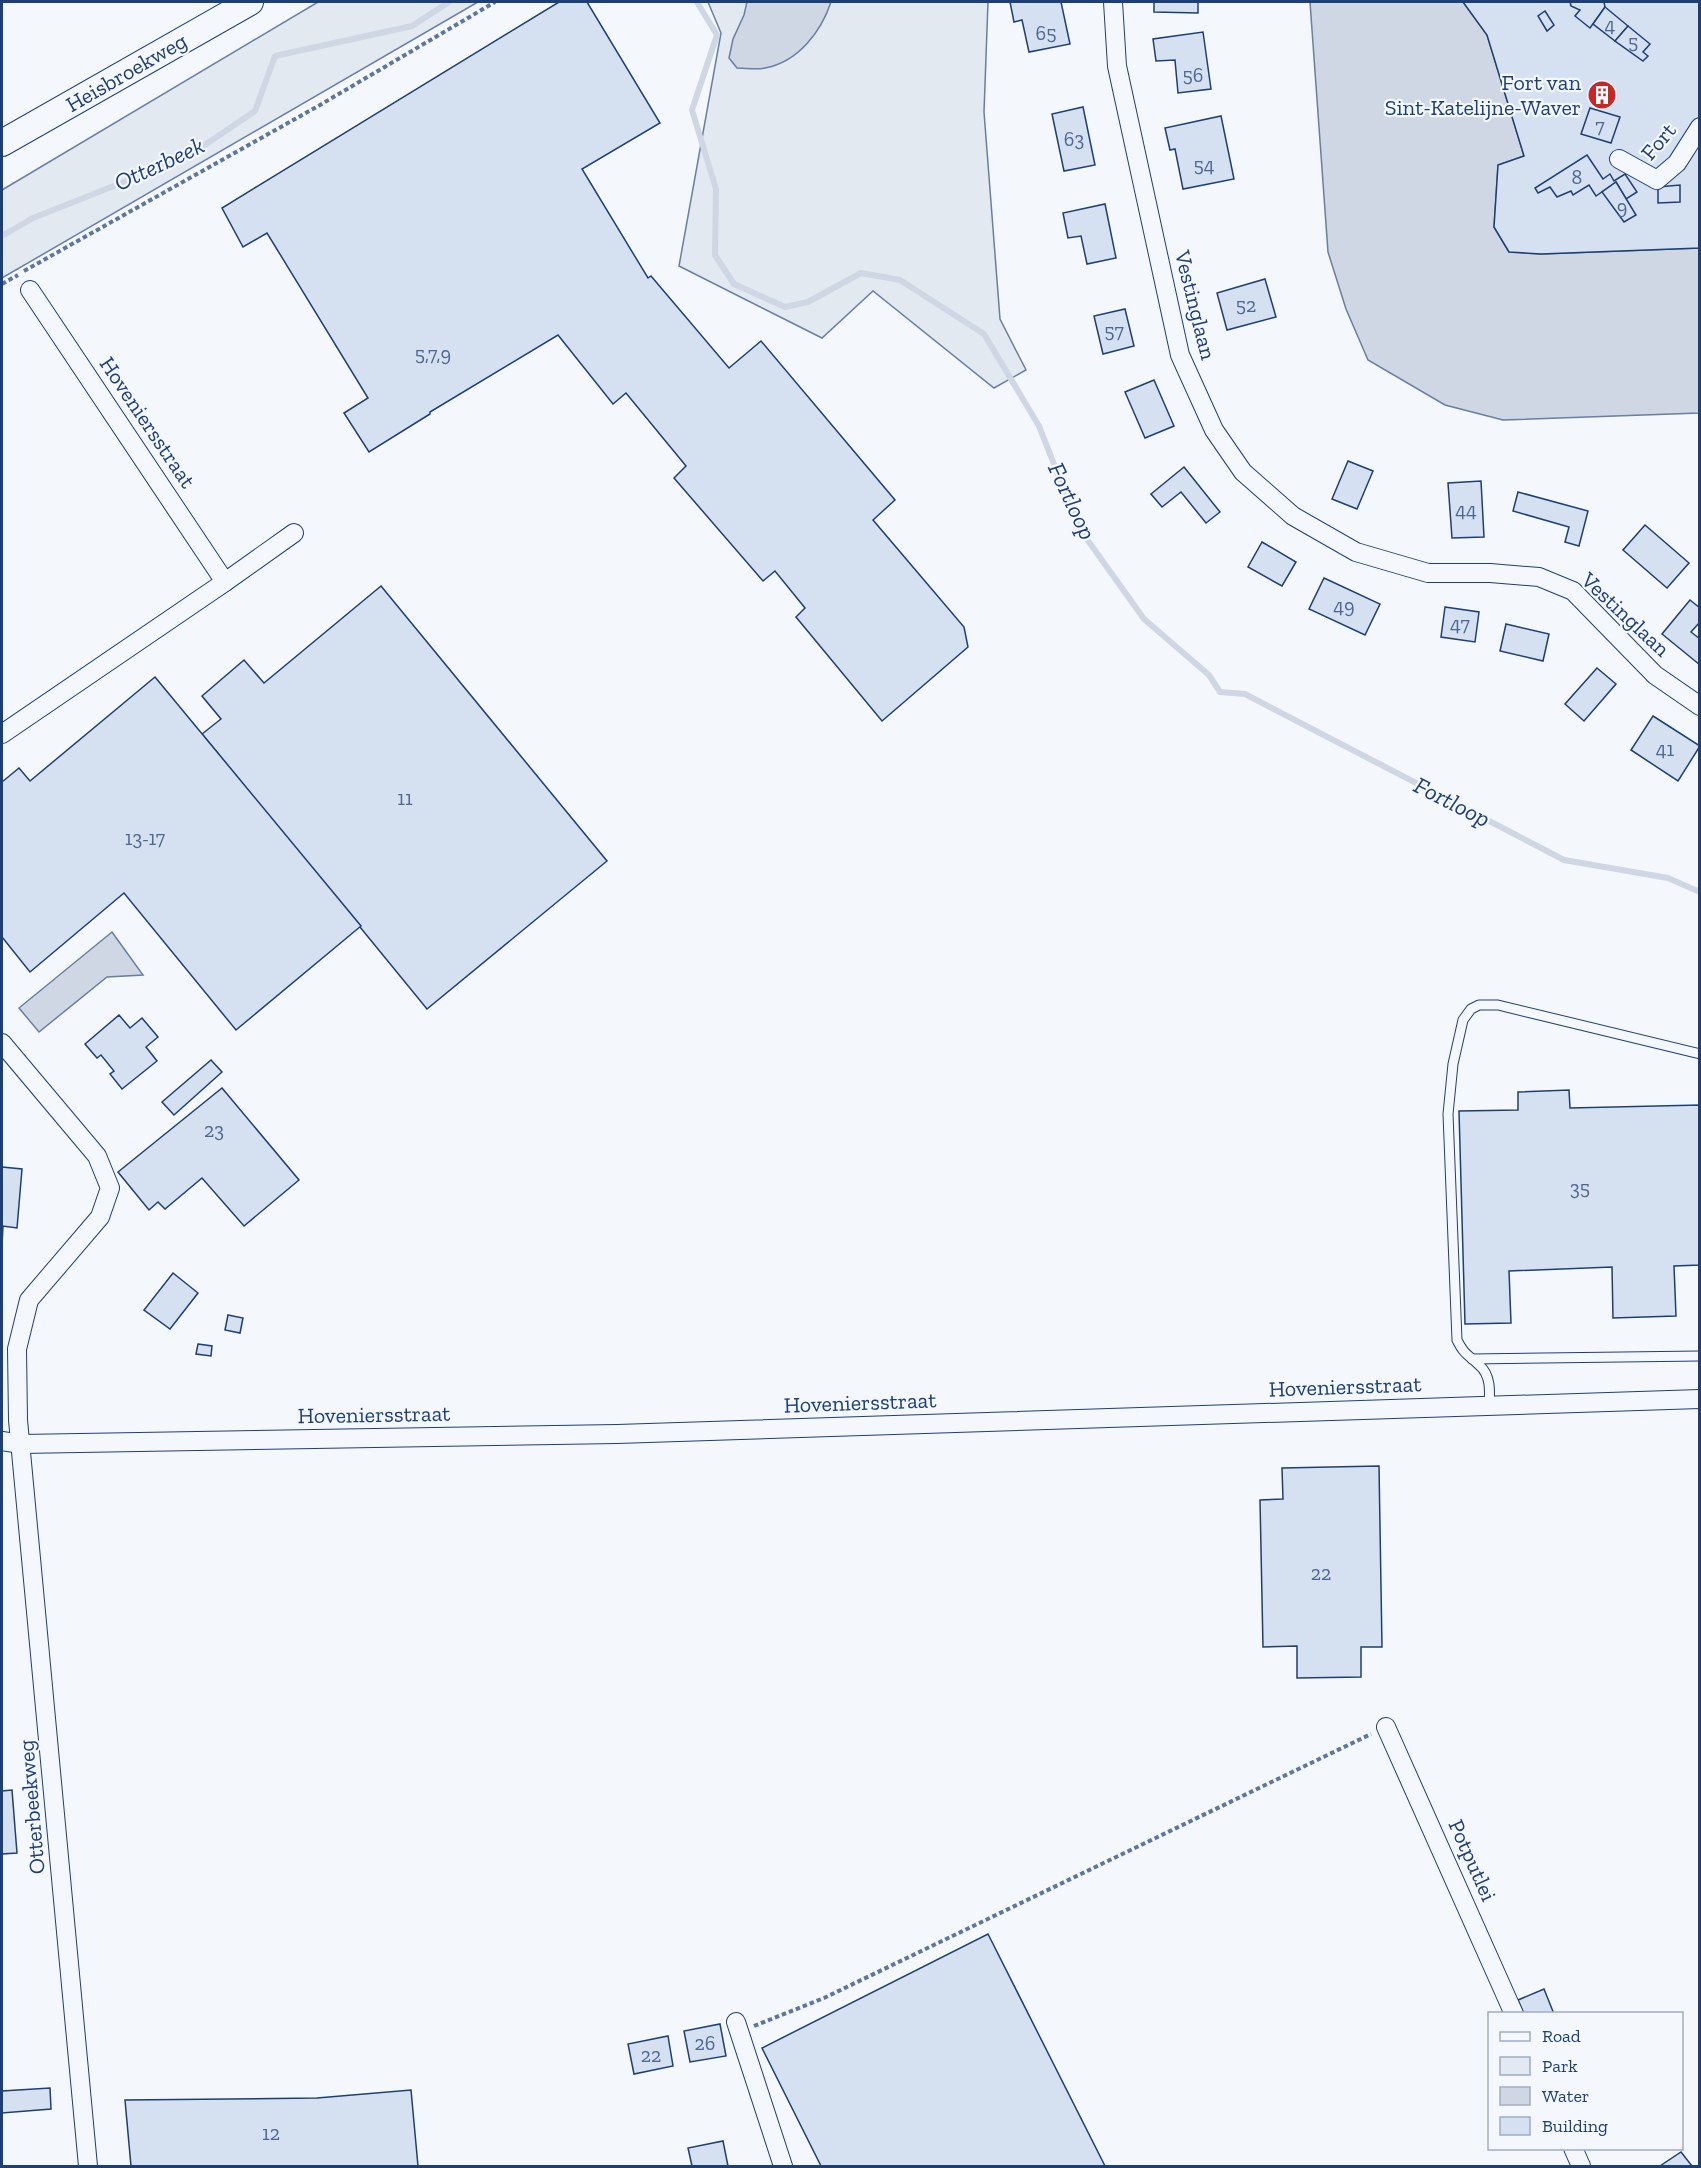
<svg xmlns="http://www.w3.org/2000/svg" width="1701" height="2168" font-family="'Zilla Slab',serif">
<rect width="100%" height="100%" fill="#f4f7fb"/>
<g fill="#e3e9f0" stroke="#687fa3" stroke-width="1.5">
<polygon points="318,2 478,2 2,278 2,190"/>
<polygon points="708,2 988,2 984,112 1000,319 1026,370 994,388 873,291 822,338 679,266 721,33"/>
</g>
<g fill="#cfd7e4" stroke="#687fa3" stroke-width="1.5">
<path d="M747,2H831C821,32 798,62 765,68C756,70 746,68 737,68L729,58L733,39L744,15Z"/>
<polygon points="1310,2 1463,2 1487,35 1524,156 1498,165 1494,227 1509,252 1541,254 1699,248 1699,413 1503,420 1445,405 1368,360 1346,309 1328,252"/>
<polygon points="112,932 143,975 107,977 39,1032 19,1008"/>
</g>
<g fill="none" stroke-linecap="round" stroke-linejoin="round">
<g stroke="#cfd7e4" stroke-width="6">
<polyline points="697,2 717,35 692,110 716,189 715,255 734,284 785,307 808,302 861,273 900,280 984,334 1039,426 1079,528 1144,619 1209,675 1220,692 1245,694 1564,860 1668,878 1700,892"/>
<polyline points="2,236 33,218 187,157 255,111 275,56 412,26 449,2"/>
</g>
</g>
<g fill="#d5e0f0" stroke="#1d3f73" stroke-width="1.5">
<polygon points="559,2 587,2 660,123 582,169 648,278 651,276 729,368 761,341 895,500 873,520 964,627 968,647 882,721 796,617 805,608 775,571 763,581 674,478 686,466 626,393 613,404 558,335 430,412 430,414 369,452 344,413 368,398 267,233 243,247 222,208"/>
<polygon points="1010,2 1061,2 1070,44 1029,52 1022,20 1014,22"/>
<polygon points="1154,2 1198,2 1198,13 1154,12"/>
<polygon points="1463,2 1700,2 1700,248 1541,254 1509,252 1494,227 1498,165 1524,156 1487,35"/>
<polygon points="1570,2 1604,2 1605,7 1590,28 1575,16 1580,10 1571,6"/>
<polygon points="1605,7 1628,26 1615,41 1593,24"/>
<polygon points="1545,11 1554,25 1547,31 1538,16"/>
<polygon points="1628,26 1650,44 1643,52 1648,56 1643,61 1615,41"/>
<polygon points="1203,32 1211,89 1178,93 1175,60 1156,61 1153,39"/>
<polygon points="1083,107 1095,165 1064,171 1052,114"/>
<polygon points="1590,108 1620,117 1611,143 1581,134"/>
<polygon points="1221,116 1234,179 1183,189 1175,149 1170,150 1165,128"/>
<polygon points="1587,155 1603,179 1610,174 1614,181 1625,174 1637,192 1626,199 1616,182 1596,196 1589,185 1573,195 1571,191 1557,197 1550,187 1538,193 1535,188"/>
<polygon points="1616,182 1636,215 1624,222 1602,192"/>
<polygon points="1680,185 1680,202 1658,203 1658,187"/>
<polygon points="1105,204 1116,258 1087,264 1081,236 1068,238 1063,213"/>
<polygon points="1265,279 1276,317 1227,330 1217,293"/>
<polygon points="1125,309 1134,346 1103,354 1094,316"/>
<polygon points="1154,380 1174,426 1145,438 1125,392"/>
<polygon points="1348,461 1373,471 1357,509 1332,499"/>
<polygon points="1184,467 1220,512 1206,523 1181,492 1162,507 1151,494"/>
<polygon points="1481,481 1484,537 1452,538 1448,483"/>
<polygon points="1518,492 1588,511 1579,546 1565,542 1569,527 1513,511"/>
<polygon points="1645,525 1689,563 1667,588 1623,550"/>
<polygon points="1262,542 1296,562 1282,586 1248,567"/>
<polygon points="1324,578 1380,604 1365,635 1309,609"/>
<polygon points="381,586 607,861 427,1009 202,734 221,719 202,696 244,660 264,683"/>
<polygon points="1690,600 1700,608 1700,622 1691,632 1700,639 1700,665 1662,634"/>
<polygon points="1445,607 1479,612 1475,642 1441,637"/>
<polygon points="1506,624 1549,634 1543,661 1500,651"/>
<polygon points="1597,668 1616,684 1584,721 1565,704"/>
<polygon points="155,677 361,926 236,1030 124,893 30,972 2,937 2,782 19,768 30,781"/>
<polygon points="1653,716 1700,746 1678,781 1631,750"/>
<polygon points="119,1015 130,1028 142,1018 158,1037 146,1047 157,1061 122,1089 110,1074 114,1071 101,1055 97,1058 85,1044"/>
<polygon points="211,1060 222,1072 174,1115 162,1102"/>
<polygon points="222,1088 299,1180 244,1226 202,1178 165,1209 158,1202 149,1210 118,1172"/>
<polygon points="1569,1090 1570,1108 1700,1105 1700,1265 1674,1266 1676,1316 1613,1318 1612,1267 1509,1271 1511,1323 1465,1324 1459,1111 1518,1110 1518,1092"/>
<polygon points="2,1167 22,1169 17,1228 3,1226 2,1245"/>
<polygon points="173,1273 198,1293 170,1329 144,1310"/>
<polygon points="228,1315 243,1318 240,1333 225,1330"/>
<polygon points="198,1344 212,1346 211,1356 196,1354"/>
<polygon points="1379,1466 1382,1647 1361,1647 1361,1677 1297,1678 1297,1646 1263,1647 1260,1500 1283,1499 1282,1468"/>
<polygon points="12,1790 17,1853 2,1854 2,1866 2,1791"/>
<polygon points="988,1934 1105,2166 821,2166 762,2048"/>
<polygon points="1544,1989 1554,2014 1524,2014 1518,2000"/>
<polygon points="720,2024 726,2056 690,2062 684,2031"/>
<polygon points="668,2036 673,2066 634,2074 628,2044"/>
<polygon points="50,2088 51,2109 2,2113 2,2091"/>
<polygon points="411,2090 418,2166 131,2166 125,2100 317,2098"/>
<polygon points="723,2141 728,2166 692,2166 688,2148"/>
<polygon points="1681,2152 1692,2166 1660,2166"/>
</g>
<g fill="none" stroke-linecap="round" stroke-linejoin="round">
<g stroke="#1d3f73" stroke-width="11">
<g id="service">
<polyline points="1472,1359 1700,1356"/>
<path d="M1489,1406C1490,1391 1491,1375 1479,1365C1468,1354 1465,1356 1457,1340L1448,1114L1453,1064L1463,1020L1471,1009L1479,1005H1498L1700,1054"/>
</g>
</g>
<g stroke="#1d3f73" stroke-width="20">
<g id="minor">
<polyline points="1113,2 1117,66 1180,355 1214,430 1243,472 1293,516 1356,552 1428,573 1490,573 1539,577 1573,591 1655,675 1700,706"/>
<polyline points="1619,159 1657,180 1677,163 1700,127"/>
<polyline points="225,582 294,533"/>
<polyline points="2,734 225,582 30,290"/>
<polyline points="2,1043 97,1156 110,1188 100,1217 29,1300 17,1349 18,1420 88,2166"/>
<polyline points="2,1441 21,1444 617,1434 1700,1399"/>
<polyline points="1386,1727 1514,2014"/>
<polyline points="736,2022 783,2166"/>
<polyline points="1573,2148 1581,2166"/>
</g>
</g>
<g stroke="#1d3f73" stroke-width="28">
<polyline id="secondary" points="2,143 250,2"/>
</g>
<g stroke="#5e769c" stroke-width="4" stroke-dasharray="4.5 3" stroke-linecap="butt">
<polyline points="24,271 320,105 495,2"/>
<polyline points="2,284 18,275"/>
<polyline points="754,2026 824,1998 1371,1734"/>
</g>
<use href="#service" stroke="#f4f7fb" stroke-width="9"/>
<use href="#minor" stroke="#f4f7fb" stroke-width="18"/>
<use href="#secondary" stroke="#f4f7fb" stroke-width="26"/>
</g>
<defs>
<g id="building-disc" transform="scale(1.5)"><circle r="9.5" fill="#c62828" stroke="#f4f7fb"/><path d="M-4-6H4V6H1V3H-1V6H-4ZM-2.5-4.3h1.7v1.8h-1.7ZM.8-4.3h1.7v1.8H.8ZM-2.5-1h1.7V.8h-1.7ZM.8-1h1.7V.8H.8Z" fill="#fff"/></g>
</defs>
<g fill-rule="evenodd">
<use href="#building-disc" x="1602" y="95"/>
</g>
<g text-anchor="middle" stroke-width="4.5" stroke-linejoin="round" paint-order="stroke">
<g font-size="20" fill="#4b6792">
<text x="1610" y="32">4</text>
<text x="1046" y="40">65</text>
<text x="1633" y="49">5</text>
<text x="1193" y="82">56</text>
<text x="1600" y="133">7</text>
<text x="1074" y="146">63</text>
<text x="1204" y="172">54</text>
<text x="1577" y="184">8</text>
<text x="1622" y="214">9</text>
<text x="1246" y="312">52</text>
<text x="1114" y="338">57</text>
<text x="433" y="361">5,7,9</text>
<text x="1466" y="517">44</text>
<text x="1344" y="613">49</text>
<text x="1460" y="631">47</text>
<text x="1665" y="756">41</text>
<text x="405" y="805">11</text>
<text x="145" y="845">13-17</text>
<text x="214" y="1137">23</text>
<text x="1580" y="1195">35</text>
<text x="1321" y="1580">22</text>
<text x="705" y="2050">26</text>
<text x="651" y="2062">22</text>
<text x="271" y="2140">12</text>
</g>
<g font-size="22" fill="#1d3f73" stroke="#f4f7fb">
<text transform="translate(126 72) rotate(-30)" y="8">Heisbroekweg</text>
<text transform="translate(1658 141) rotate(-50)" y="8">Fort</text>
<text transform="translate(1196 305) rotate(76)" y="8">Vestinglaan</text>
<text transform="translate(148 422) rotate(56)" y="8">Hoveniersstraat</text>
<text transform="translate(1626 614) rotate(43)" y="8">Vestinglaan</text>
<text transform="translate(1345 1386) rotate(-2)" y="8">Hoveniersstraat</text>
<text transform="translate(860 1402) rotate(-2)" y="8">Hoveniersstraat</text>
<text transform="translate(374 1414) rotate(-1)" y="8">Hoveniersstraat</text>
<text transform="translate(31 1807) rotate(-95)" y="8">Otterbeekweg</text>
<text transform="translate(1473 1860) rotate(66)" y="8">Potputlei</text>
</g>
<g font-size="22" fill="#1d3f73" stroke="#f4f7fb" text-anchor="end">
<text x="1581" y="90">Fort van<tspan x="1581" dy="25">Sint-Katelijne-Waver</tspan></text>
</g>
<g font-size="24" font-style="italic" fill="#1d3f73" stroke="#f4f7fb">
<text transform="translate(159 164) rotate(-25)" y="8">Otterbeek</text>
<text transform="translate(1072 501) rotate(65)" y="8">Fortloop</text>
<text transform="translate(1452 802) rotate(27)" y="8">Fortloop</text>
</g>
</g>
<rect width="1701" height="2168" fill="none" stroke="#1d3f73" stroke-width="6"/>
<rect x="1488" y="2012" width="195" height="138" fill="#f4f7fb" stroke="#9eadc5" stroke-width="1.5"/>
<rect x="1500" y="2032" width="30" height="9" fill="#f4f7fb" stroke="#9eadc5" stroke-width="1.5"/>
<text x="1542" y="2042" font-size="18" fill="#1d3f73">Road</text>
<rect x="1500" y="2057" width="30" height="18" fill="#e3e9f0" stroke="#9eadc5" stroke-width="1.5"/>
<text x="1542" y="2072" font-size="18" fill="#1d3f73">Park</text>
<rect x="1500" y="2087" width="30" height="18" fill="#cfd7e4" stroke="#9eadc5" stroke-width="1.5"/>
<text x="1542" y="2102" font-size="18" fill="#1d3f73">Water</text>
<rect x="1500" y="2117" width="30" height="18" fill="#d5e0f0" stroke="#9eadc5" stroke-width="1.5"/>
<text x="1542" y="2132" font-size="18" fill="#1d3f73">Building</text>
</svg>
